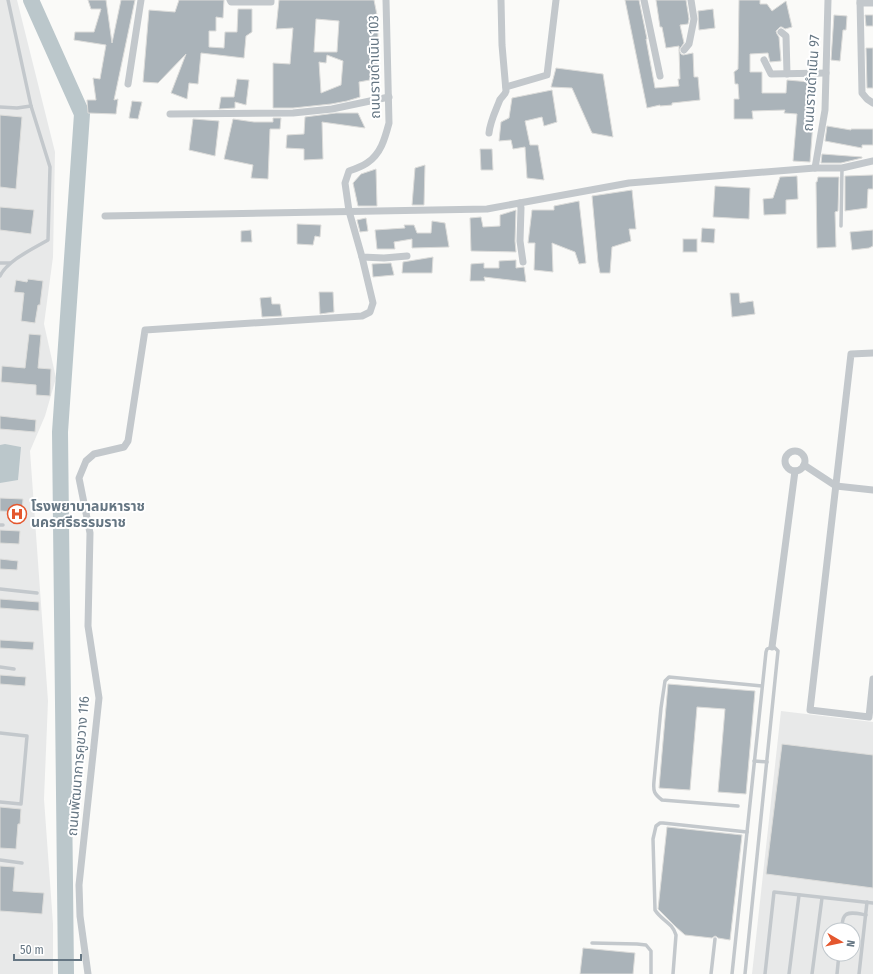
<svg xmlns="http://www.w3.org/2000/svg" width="873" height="974" font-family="'Fira Sans Condensed','Noto Sans Thai',sans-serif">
<rect width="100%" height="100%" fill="#fafaf8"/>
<g fill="#e8e9e9" fill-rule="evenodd">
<polygon points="0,0 17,0 55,152 53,257 44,324 56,378 45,416 30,451 48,701 44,799 53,924 53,974 0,974"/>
<path d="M781,711L873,722V974H752ZM829,930H853V954H829Z"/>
</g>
<polygon fill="#bbc7cb" points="5,444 21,447 18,480 0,483 0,445"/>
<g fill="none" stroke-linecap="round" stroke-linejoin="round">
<polyline stroke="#bbc7cb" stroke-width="16" points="31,0 82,114 60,432 66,974"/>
</g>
<g fill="#aab3b9" stroke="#dcdcda" fill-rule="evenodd">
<polygon points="88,0 106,0 112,43 121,0 135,0 114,100 118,99 116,114 88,113 87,100 96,100 93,78 100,79 106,45 74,40 75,32 94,32 101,9 91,9"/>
<polygon points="179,0 224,0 223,18 216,17 216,31 209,31 209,47 224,48 225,32 237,32 238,9 252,9 252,32 246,36 244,58 201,53 198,84 189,83 187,99 171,93 186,54 158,83 143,82 149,10 175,12"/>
<path d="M279,0H374L378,20V45L377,68H375V79L359,82L360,97L347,101L331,104L293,108H273V63L290,64L293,28L276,29ZM316,19L339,21L337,52H314ZM327,55L343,61L341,85L321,93L319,62L326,63Z"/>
<polygon points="625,0 639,0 647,39 646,39 655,88 679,86 678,79 680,79 679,50 681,54 683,55 693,53 694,77 698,77 700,100 672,103 672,105 660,106 660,105 647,108"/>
<polygon points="656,0 686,0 689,19 688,24 680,25 684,43 679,50 679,46 666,48 662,27 660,27"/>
<polygon points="739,0 760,0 760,4 767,4 772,11 786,1 792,27 785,29 782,27 780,27 776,31 777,34 779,37 781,61 770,62 769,58 768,53 750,54 750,72 762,72 762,93 786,93 787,80 810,82 807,121 813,122 810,162 793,161 797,114 784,113 785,110 752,111 753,119 734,119 734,99 739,99 738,84 735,84 734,72 738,69"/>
<polygon points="713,9 715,28 699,30 698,11"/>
<polygon points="834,15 847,16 846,30 843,30 840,61 831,60"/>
<polygon points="865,15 873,15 873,26 866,26"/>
<polygon points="866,48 873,48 873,88 867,88"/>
<polygon points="556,68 603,74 613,137 592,133 572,88 551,87"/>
<polygon points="237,79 249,80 246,105 235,102 235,108 219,109 221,97 234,97"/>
<polygon points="552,90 557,122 544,126 542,117 525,121 530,145 538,145 544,180 527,178 525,147 513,149 511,140 499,141 501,122 509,118 512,98"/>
<polygon points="132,101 142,102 138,119 129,118"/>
<polygon points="336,113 358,113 365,128 322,122 323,159 304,160 304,149 286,148 287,135 304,134 305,117"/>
<polygon points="0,115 22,117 16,189 0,187"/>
<polygon points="273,118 281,118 280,129 270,129 268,179 251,178 253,165 224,159 233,119 254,122 273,122"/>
<polygon points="193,119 219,121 215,156 189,150"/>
<polygon points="827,126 851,130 851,129 873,129 873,145 862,145 862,148 825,141"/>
<polygon points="480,149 492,149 493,170 481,170"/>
<polygon points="822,154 862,157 862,158 841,163 821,163"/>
<polygon points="425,165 424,205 412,205 415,168"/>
<polygon points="376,169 377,206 358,206 353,183 361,174"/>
<polygon points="873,175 873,189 868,189 867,208 845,211 845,176"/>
<polygon points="797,176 798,199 786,200 786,214 764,215 763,199 773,198 780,177"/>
<polygon points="818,177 839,177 838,211 835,212 836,247 817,248 816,182 817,182"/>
<polygon points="715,186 750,188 749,219 713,217"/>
<polygon points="632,190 636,229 629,229 631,241 612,247 610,273 600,273 598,262 592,196"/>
<polygon points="579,201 586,263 579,264 575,252 552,243 553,272 534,270 535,243 528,243 532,210 554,210 554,206"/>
<polygon points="0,207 34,210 31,234 0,230"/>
<polygon points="516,210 515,241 516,252 471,251 470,218 481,217 483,227 500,226 500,215"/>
<polygon points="366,218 368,231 360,232 357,220"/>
<polygon points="432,221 445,223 449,247 412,248 412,239 394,242 395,249 377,249 375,230 405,228 404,225 414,225 417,233 431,233"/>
<polygon points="297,224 321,225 320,237 315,236 313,245 297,244"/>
<polygon points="702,228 715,229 714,243 701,242"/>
<polygon points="251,230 252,242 241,242 241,231"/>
<polygon points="873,230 873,246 869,248 852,250 850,232"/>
<rect x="683" y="239" width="14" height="13"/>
<polygon points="433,257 432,273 402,273 403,262"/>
<polygon points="516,260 516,268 524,267 526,282 484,277 485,281 470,281 471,264 484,263 484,268 499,268 499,261"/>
<polygon points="391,263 394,275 373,277 372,264"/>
<polygon points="28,279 43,281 40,305 38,305 35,323 21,321 24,293 14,292 16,280 27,282"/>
<polygon points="319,292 333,292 334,312 320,314"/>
<polygon points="730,293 739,293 740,303 753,301 755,314 732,317"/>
<polygon points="271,297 272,304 280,304 282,316 262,317 260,298"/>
<polygon points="29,334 41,335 38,368 51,369 50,396 36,395 36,385 1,382 2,366 25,368"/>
<polygon points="0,416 36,420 35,432 0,429"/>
<polygon points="0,498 23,499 22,512 0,511"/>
<polygon points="0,530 20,531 19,544 0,543"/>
<polygon points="0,559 18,561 17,570 0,569"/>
<polygon points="0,599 39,602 39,611 0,608"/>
<polygon points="0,640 34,642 33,650 0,648"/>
<polygon points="0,675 26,677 25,686 0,684"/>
<polygon points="668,684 755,691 746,794 718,792 725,709 697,707 690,790 659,788"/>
<polygon points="782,744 873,755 873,888 766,874"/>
<polygon points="0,807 21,809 20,824 18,824 16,849 0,848"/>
<polygon points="667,827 742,835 730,940 718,938 717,937 715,936 712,938 685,935 676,927 658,909"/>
<polygon points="0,866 15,867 13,891 44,893 42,914 0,911"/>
<polygon points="583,948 635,953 633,974 580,974"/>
</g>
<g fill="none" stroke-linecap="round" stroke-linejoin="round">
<g stroke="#c3c8cc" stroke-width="3.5">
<polyline points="0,107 17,108 31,106"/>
<polyline points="841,226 842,168"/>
<polyline points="0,263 10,263"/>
<path d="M0,276C8,260 33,249 48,240L50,167L31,106L8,0"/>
<polyline points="0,525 3,525"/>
<polyline points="0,589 37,593"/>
<polyline points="0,667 14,669"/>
<polyline points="0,733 27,736 21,804 0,802"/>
<polyline points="754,761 767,762"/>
<path d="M738,806L662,800C654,794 653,791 654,781L661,708L665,681L669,677L762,686"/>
<polyline points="0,860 22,863"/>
<path d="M842,930C842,926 842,920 844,917C847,910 860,914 866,915"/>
<polyline points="592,943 637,944 646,945 651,951 651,974"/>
<path d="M673,974L676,935C672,922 662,921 655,910L653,839L656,826L660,823H663L747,832"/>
<polyline points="711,974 715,939"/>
<polyline points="732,974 766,652 767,649 772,647 775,648 778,651 745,974"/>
<polyline points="765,974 774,892 873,903"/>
<polyline points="789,974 799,895"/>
<polyline points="812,974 822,898"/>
<polyline points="837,974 839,954"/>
<polyline points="859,974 867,902"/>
</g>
<g stroke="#c3c8cc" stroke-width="7">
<polyline points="230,0 231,2 271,2 271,0"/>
<path d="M386,0L389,123C385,138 381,154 367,163C361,167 355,169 349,171L345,183L349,211L362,257L384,258L407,256"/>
<polyline points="644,0 660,76"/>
<polyline points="860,0 862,93 867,99 873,103"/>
<polyline points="860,3 873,3"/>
<polyline points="781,32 786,36 787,74"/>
<polyline points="684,50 689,44 694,19 691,0"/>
<polyline points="764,60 771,74 826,73"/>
<polyline points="128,84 141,0"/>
<polyline points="506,87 547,75 556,0"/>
<polyline points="170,114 293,113 332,109 389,97"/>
<path d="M489,133C490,122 495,112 499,102C500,97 505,96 506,91L502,45L501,0"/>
<polyline points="815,168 825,110 828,0"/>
<polyline points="520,203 521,208 520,241 523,262"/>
<polyline points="105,216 487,209 629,183 815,168 842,168 873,161"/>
<polyline points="873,353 851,354 810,710 869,717 873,679"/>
<circle cx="795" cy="461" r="10"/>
<polyline points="804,465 836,486 873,490"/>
<polyline points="772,647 795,471"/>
<polyline points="88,974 80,916 79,885 99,698 88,626 90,533 79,478 86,461 94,454 124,447 128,441 145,330 362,316 370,312 373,303 362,257"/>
</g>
</g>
<defs>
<g id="hospital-ring" transform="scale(1)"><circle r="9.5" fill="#fff" stroke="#e4572e" stroke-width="1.5"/><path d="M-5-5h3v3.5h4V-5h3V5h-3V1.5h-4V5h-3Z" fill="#e4572e"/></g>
</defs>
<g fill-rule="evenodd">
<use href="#hospital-ring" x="17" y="514"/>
</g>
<g text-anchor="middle" stroke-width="4" stroke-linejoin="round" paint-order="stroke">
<g font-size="14" fill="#657683" stroke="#fff">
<text transform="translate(374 67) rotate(-91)" y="5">ถนนราขดำเนิน 103</text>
<text transform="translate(811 83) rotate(-86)" y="5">ถนนราขดำเนิน 97</text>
<text transform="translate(78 766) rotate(-85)" y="5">ถนนพัฒนาการคูขวาง 116</text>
</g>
<g font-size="14" font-weight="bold" fill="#657683" stroke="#fff" text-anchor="start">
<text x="31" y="511">โรงพยาบาลมหาราช<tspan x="31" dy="16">นครศรีธรรมราช</tspan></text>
</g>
</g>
<g transform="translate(841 942) rotate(99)"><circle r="19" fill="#ffffff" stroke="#c1c8cd"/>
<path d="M0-3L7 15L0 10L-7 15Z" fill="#e4572e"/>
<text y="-6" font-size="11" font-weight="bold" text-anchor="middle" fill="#657683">N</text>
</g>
<path d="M14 954v6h67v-6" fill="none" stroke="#657683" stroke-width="2"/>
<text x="20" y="954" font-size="12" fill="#657683" stroke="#ffffff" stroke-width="3" paint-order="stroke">50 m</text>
</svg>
